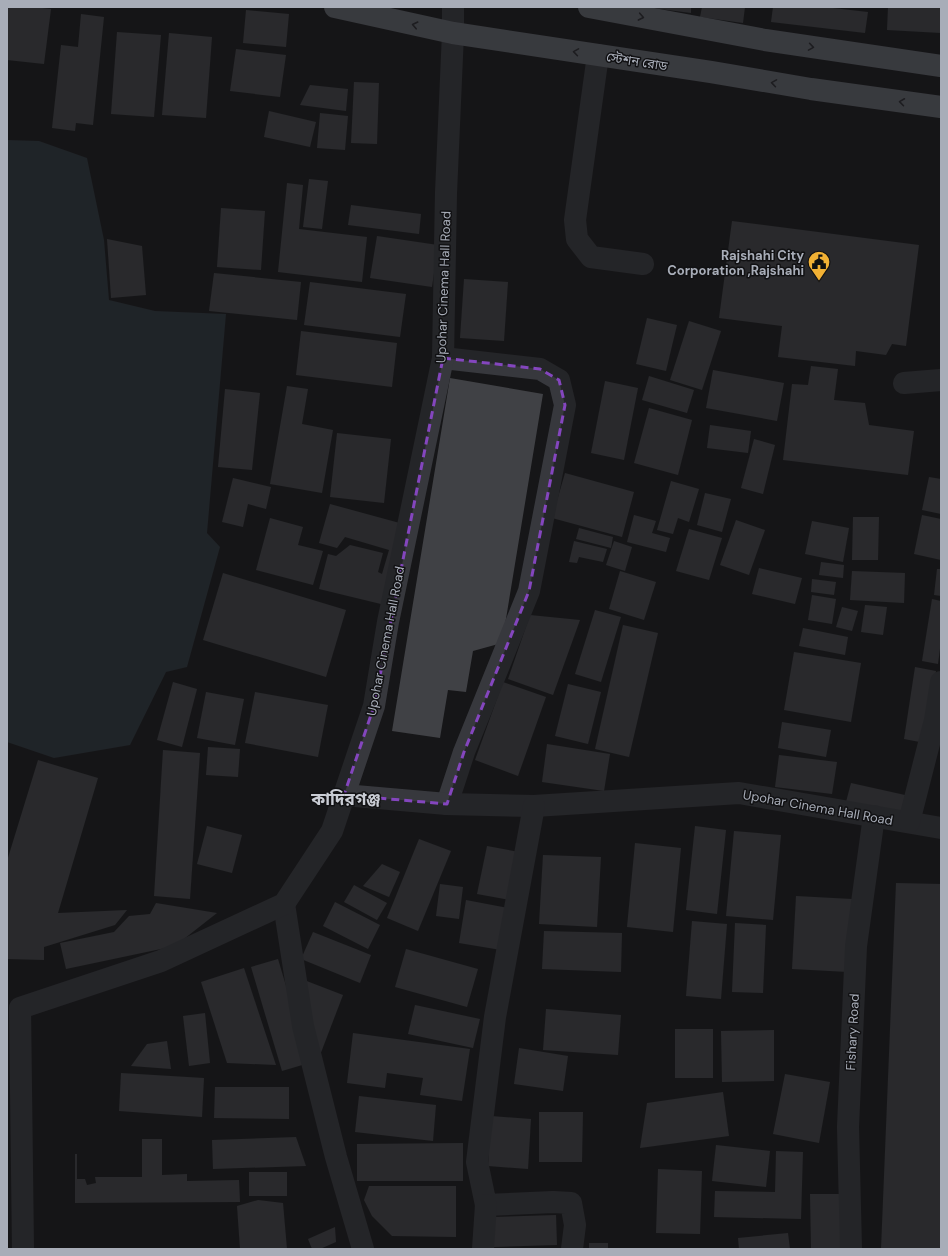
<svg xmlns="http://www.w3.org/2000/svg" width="948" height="1256" font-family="'DM Sans','Noto Sans Bengali',sans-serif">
<rect width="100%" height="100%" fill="#161618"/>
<polygon fill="#2c353c" points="7,140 39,141 87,158 104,240 109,300 155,311 226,314 207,533 220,547 187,667 166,672 130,745 54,758 7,742"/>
<g fill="#404145">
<polygon points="7,7 34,7 51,9 44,64 7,60"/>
<polygon points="652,7 691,7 691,13 652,8"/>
<polygon points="702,7 745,7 743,23 700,17"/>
<polygon points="773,7 824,7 868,12 865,33 771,22"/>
<polygon points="888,7 941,7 941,33 887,30"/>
<polygon points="246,10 289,14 286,47 243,43"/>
<polygon points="81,14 104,17 93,125 76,123 75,131 52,128 61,45 78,47"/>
<polygon points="117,32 161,35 154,117 111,114"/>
<polygon points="169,33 212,37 206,118 162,115"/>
<polygon points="236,49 286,55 280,97 230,91"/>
<polygon points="354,82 379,83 377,144 351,143"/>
<polygon points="310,85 348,89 346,111 300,105"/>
<polygon points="269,111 316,122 310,147 264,137"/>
<polygon points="320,113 348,116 345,150 317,148"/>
<polygon points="309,179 328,181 322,229 303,227"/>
<polygon points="287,183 303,185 299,229 367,237 362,282 278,272"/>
<polygon points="351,205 421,214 419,234 348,225"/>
<polygon points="221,208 265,211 261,270 217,267"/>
<polygon points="732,221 919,245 906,346 892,344 886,355 856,351 855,366 778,357 782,326 719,318"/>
<polygon points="377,236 438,245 432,287 370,278"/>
<polygon points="107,239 142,246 146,295 111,298"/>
<polygon points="214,273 301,282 297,320 209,311"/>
<polygon points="464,279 508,282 504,341 460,338"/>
<polygon points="310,282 406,294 400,337 304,325"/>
<polygon points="647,318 677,325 666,371 636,364"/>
<polygon points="689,321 721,331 702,390 670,380"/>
<polygon points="301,331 397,343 392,387 296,375"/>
<polygon points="811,366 838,369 834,400 865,403 869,425 914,431 908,475 783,460 792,384 808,385"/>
<polygon points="713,370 784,383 777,421 706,408"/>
<polygon points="649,376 694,390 687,413 642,400"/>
<polygon points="450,378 543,394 502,643 473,651 466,692 448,690 440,738 392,731"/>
<polygon points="605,381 638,388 624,460 591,453"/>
<polygon points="287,386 308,389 302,424 333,430 322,493 270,484"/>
<polygon points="225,389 260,393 252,470 218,467"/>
<polygon points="649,408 692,420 678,475 634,463"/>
<polygon points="710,425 751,431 748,453 707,448"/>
<polygon points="337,433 391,439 384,503 330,497"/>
<polygon points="754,439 775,445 763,494 741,488"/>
<polygon points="565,473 634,492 622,537 552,518"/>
<polygon points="929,477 941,479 941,514 922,510"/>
<polygon points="233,478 271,487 266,509 248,504 243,527 222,522"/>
<polygon points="671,481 699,489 689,522 678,518 673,534 657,530"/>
<polygon points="705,493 731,499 722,532 697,525"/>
<polygon points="330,504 407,525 385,605 319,589 328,554 336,556 350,545 383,553 378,572 382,574 389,550 345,537 337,548 319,543"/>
<polygon points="634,515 656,521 652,533 670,538 666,552 627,542"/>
<polygon points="922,515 941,519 941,560 914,554"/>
<polygon points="853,517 879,517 878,560 852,560"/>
<polygon points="270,518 303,527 298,545 323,551 313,585 256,570"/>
<polygon points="736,520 765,530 749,575 720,565"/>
<polygon points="812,521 849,528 843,562 805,554"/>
<polygon points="579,528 613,537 611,548 576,539"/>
<polygon points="689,529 722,538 709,580 676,571"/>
<polygon points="574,541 607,549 603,562 579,557 577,563 569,562"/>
<polygon points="614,541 632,547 625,571 606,565"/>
<polygon points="821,562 844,565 843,578 819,575"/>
<polygon points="759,568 802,578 795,604 752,594"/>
<polygon points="937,569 941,569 941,596 934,595"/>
<polygon points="620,571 656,582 644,620 609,609"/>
<polygon points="852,571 905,573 904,603 850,600"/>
<polygon points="223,573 346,610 326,677 203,640"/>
<polygon points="812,579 836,582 834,595 811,592"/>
<polygon points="812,595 836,599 832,624 808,620"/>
<polygon points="932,599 941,601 941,641 938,664 922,661"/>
<polygon points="865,605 887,607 883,635 861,632"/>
<polygon points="842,607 858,611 852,631 836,627"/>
<polygon points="595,610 621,617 601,682 575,674"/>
<polygon points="530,615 580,620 553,695 508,679"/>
<polygon points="623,625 658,633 629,757 595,749"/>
<polygon points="803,628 848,637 845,655 799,646"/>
<polygon points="794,652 861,663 851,722 784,710"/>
<polygon points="915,667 936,671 925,743 904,739"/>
<polygon points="173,682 197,689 182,747 157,740"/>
<polygon points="503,682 546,697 518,776 475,760"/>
<polygon points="568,684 601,692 588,744 555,736"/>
<polygon points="206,692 244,699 235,745 197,738"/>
<polygon points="255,692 328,705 318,757 245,743"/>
<polygon points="782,722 831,730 826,757 778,748"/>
<polygon points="547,744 610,754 604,791 542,782"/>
<polygon points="208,747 240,749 238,777 206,775"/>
<polygon points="163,750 200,753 190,899 154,896"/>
<polygon points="779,755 837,762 832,794 775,787"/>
<polygon points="38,760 98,778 58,913 127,910 115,925 44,947 44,960 7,959 7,861"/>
<polygon points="851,783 905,795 901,814 846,802"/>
<polygon points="207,826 242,835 232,873 197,864"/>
<polygon points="695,826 726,830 717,914 686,910"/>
<polygon points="734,831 781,835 773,920 726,916"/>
<polygon points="419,839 451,851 418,931 387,918"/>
<polygon points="635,843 681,848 673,932 627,927"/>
<polygon points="487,846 519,852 510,900 477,894"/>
<polygon points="543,855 601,857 597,927 539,924"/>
<polygon points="382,864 400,872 389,897 363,886"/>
<polygon points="896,883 941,884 941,1249 881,1249"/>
<polygon points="440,884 463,887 459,919 436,916"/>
<polygon points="354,885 387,903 377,920 344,902"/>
<polygon points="796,896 852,899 848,972 792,969"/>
<polygon points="466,900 508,908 501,950 459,943"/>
<polygon points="335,902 380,925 368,949 323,926"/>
<polygon points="156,903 217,913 175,946 66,969 60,943 114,932 129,916 150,914"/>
<polygon points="692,921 727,924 721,999 686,996"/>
<polygon points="735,923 766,925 763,993 732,992"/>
<polygon points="544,931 622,933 621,972 542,969"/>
<polygon points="313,932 371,955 360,983 301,959"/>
<polygon points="406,949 478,969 467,1007 395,987"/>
<polygon points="278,959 309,1063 282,1071 251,967"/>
<polygon points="244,968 276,1065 227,1063 201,982"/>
<polygon points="304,980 343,995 317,1063"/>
<polygon points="415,1005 480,1019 473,1048 408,1034"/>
<polygon points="546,1009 621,1015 618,1055 543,1050"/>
<polygon points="205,1013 210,1063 189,1066 183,1016"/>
<rect x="675" y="1029" width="38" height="49"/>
<polygon points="774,1030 774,1081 722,1082 721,1031"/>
<polygon points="353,1033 470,1049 462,1101 420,1095 423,1078 387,1073 385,1088 347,1083"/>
<polygon points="167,1041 171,1069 131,1066 147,1044"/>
<polygon points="519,1048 568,1056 563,1091 514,1084"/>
<polygon points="121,1073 204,1078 202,1117 119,1111"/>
<polygon points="785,1074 830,1082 819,1143 773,1134"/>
<polygon points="215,1087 289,1087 289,1119 214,1118"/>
<polygon points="723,1092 729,1136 640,1148 647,1103"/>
<polygon points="359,1096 436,1105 433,1141 355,1132"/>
<polygon points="539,1112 583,1112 582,1162 539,1162"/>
<polygon points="491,1116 531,1119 528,1169 488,1166"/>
<polygon points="296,1137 306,1166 213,1169 212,1140"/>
<polygon points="142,1139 162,1139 162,1175 187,1174 187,1181 239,1180 240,1202 75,1203 75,1154 77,1154 77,1179 85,1179 87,1185 96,1183 95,1177 142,1177"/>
<polygon points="463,1143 463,1181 357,1181 357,1144"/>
<polygon points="716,1145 770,1151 766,1187 712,1181"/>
<polygon points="776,1151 803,1152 801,1219 714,1217 715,1191 775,1192"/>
<polygon points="658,1169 702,1171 700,1234 656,1233"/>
<rect x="249" y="1172" width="38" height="24"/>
<polygon points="369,1186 456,1186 456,1237 392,1236 372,1216 364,1200"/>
<polygon points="810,1194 841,1194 842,1249 811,1249"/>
<polygon points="258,1200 283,1203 287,1249 240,1249 237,1206"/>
<polygon points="556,1215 557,1245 494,1247 493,1217"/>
<polygon points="335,1227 336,1242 320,1249 312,1249 308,1239"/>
<polygon points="788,1233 790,1249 739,1249 738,1238"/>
<rect x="589" y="1243" width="19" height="6"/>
</g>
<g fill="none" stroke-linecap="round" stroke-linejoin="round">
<g stroke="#37383d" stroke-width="22">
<polyline points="598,55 575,220 577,239 591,257 643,264"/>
<polyline points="443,358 540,369 559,380 565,405 529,591 464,752 447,804"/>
<polyline points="904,383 941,380"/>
<polyline points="344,795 447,804 534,806 739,793 941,828"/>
<polyline points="534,806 495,1017 477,1162 486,1205 553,1202 571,1203 575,1225 572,1249"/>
<polyline points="909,822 935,720 941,682"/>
<polyline points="284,904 303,1026 336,1157 363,1249"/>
<polyline points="23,1249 20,1008 161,961 284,904 332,831 374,706 388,622 443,358 446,193 453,33 453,7"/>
<polyline points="483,1249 486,1205"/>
<polyline points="851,1249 848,1127 856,946 874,816"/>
</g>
<g stroke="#63666e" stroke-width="22">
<polyline points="335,7 453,33 711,72 811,89 941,107"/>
<polyline points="589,7 765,40 941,66"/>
</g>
</g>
<defs><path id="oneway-chevron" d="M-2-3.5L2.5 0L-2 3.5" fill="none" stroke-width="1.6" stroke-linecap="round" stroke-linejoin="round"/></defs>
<g stroke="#26262a">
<use href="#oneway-chevron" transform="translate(641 17) rotate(11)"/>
<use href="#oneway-chevron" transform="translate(415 25) rotate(-167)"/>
<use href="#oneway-chevron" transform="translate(811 47) rotate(9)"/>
<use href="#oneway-chevron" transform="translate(576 52) rotate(-171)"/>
<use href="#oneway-chevron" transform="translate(774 83) rotate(-171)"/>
<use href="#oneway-chevron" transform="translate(902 102) rotate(-172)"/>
</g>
<path d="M0 0H948V1256H0ZM443,358L540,369L559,380L565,405L529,591L464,752L447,804L344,795L374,706Z" fill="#161618" fill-opacity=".55" fill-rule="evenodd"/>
<path fill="none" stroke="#8446be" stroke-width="3" stroke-dasharray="8 5" stroke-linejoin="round" d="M443,358L540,369L559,380L565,405L529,591L464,752L447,804L344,795L374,706Z"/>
<defs>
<g id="civic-pin" transform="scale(1.15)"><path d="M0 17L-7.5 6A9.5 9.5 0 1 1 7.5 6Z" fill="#f2b134" stroke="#111113"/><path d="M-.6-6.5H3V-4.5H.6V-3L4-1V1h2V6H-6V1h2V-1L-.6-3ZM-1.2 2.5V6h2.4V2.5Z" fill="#111"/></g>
</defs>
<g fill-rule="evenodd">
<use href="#civic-pin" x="819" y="262"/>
</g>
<g text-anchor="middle" stroke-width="3" stroke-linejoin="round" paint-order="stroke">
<g font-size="13" fill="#a8adb8" stroke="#111113">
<text transform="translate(637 61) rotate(9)" y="5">স্টেশন রোড</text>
<text transform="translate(443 287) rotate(-88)" y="5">Upohar Cinema Hall Road</text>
<text transform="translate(385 641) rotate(-79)" y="5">Upohar Cinema Hall Road</text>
<text transform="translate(818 807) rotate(10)" y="5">Upohar Cinema Hall Road</text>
<text transform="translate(852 1032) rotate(-87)" y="5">Fishary Road</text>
</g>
<g font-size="13" font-weight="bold" fill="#a8adb8" stroke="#111113" text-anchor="end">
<text x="804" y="260">Rajshahi City<tspan x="804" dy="15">Corporation ,Rajshahi</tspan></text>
</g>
<g font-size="17" font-weight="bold" fill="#c9ccd4" stroke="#111113">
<text x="346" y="805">কাদিরগঞ্জ</text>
</g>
</g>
<rect width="948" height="1256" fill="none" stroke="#a8adb8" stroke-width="16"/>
</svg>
